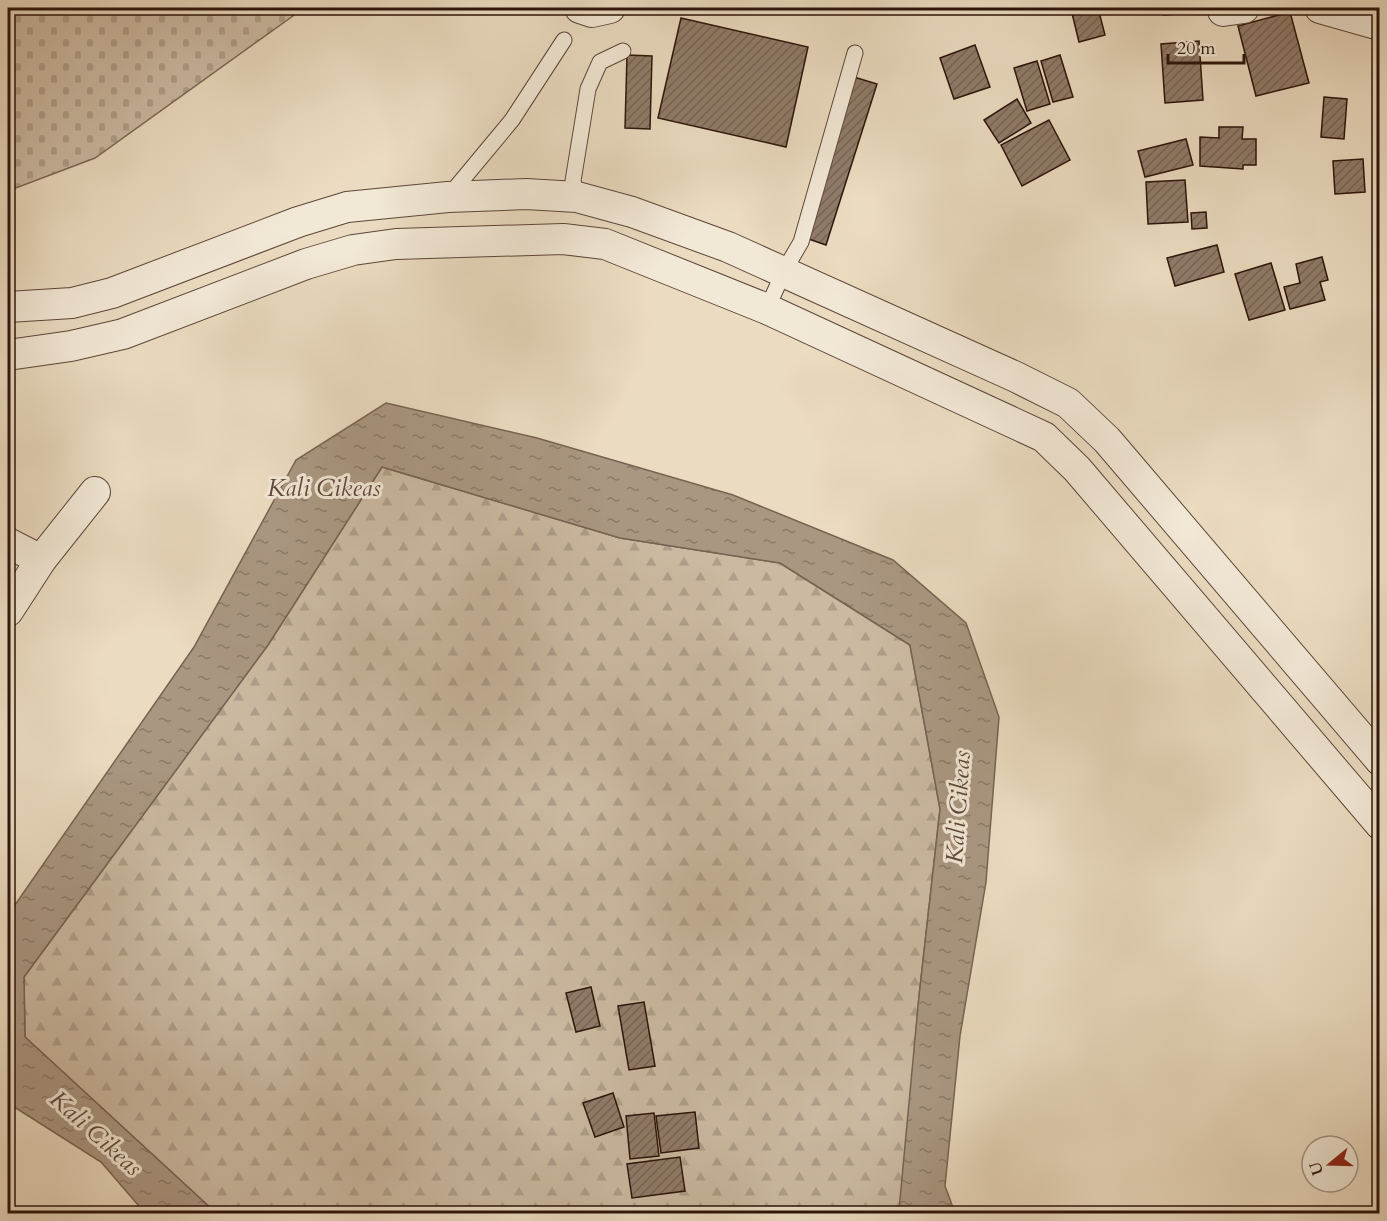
<svg xmlns="http://www.w3.org/2000/svg" width="1387" height="1221" font-family="Cardo,serif">
<defs>
<pattern id="forest-firs" width="22" height="20" patternUnits="userSpaceOnUse" patternTransform="scale(1.5)"><rect width="22" height="20" fill="#cbb9a1"/><path d="M5 1l3.5 6h-7zM16 11l3.5 6h-7z" fill="#af9e89"/></pattern>
<pattern id="cemetery-stones" width="16" height="16" patternUnits="userSpaceOnUse" patternTransform="scale(1.5)"><rect width="16" height="16" fill="#cbb9a1"/><path d="M2 7V4a2 2 0 0 1 4 0v3zM10 15v-3a2 2 0 0 1 4 0v3z" fill="#af9e89"/></pattern>
<pattern id="water-ripples" width="26" height="14" patternUnits="userSpaceOnUse" patternTransform="scale(1.5)"><rect width="26" height="14" fill="#aa9782"/><path d="M2 4q2-2 4 0t4 0M15 11q2-2 4 0t4 0" fill="none" stroke="#8b7a69"/></pattern>
<pattern id="building-hatch" width="6" height="6" patternUnits="userSpaceOnUse" patternTransform="scale(1.5)"><rect width="6" height="6" fill="#907b69"/><path d="M-1 1l2-2M0 6l6-6M5 7l2-2" fill="none" stroke="#766455"/></pattern>
</defs>
<rect width="100%" height="100%" fill="#ebdbc0"/>
<filter id="stains"><feTurbulence type="fractalNoise" baseFrequency=".00333" numOctaves="4"/><feColorMatrix values="0 0 0 0 .2 0 0 0 0 .09 0 0 0 0 .02 0 0 0 .5 -.17"/></filter>
<radialGradient id="worn" r=".72"><stop offset=".6" stop-color="#630" stop-opacity="0"/><stop offset="1" stop-color="#630" stop-opacity=".3"/></radialGradient>
<polygon fill="url(#forest-firs)" stroke="#7c6656" stroke-width="1.5" points="382,467 620,538 780,563 910,645 940,809 919,996 901,1213 216,1213 25,1037 24,977 268,645"/>
<polygon fill="url(#cemetery-stones)" stroke="#7c6656" stroke-width="1.5" points="8,8 304,8 95,158 8,191"/>
<polygon fill="url(#water-ripples)" stroke="#786352" stroke-width="1.5" points="386,403 537,438 733,495 893,560 966,623 999,717 986,882 960,1036 945,1186 955,1213 901,1213 899,1210 919,996 940,809 910,645 780,563 620,538 382,467 268,645 24,977 25,1037 216,1213 145,1213 101,1162 8,1103 8,915 194,647 296,460"/>
<g fill="url(#building-hatch)" stroke="#2d140b" stroke-width="1.5">
<polygon points="1077,8 1098,8 1105,35 1079,42 1071,9"/>
<polygon points="1107,8 1149,8 1149,13 1107,11"/>
<polygon points="1164,8 1199,8 1199,12 1164,15"/>
<polygon points="1290,12 1309,83 1256,96 1238,26"/>
<polygon points="681,18 808,47 786,147 658,118"/>
<polygon points="1199,41 1203,100 1165,103 1161,44"/>
<polygon points="975,45 990,87 954,99 940,58"/>
<polygon points="627,55 652,56 650,129 625,128"/>
<polygon points="1060,55 1073,97 1053,102 1041,61"/>
<polygon points="1037,61 1050,104 1027,111 1014,68"/>
<polygon points="854,77 877,84 826,245 803,237"/>
<polygon points="1324,97 1347,99 1344,139 1321,137"/>
<polygon points="1017,99 1031,123 999,143 984,120"/>
<polygon points="1049,120 1070,160 1022,186 1001,145"/>
<polygon points="1219,127 1243,127 1242,139 1256,139 1256,165 1243,165 1243,169 1200,166 1200,137 1219,138"/>
<polygon points="1186,139 1193,165 1145,177 1138,151"/>
<polygon points="1363,159 1365,192 1335,194 1333,161"/>
<polygon points="1185,180 1188,222 1148,224 1146,182"/>
<polygon points="1206,212 1207,228 1192,229 1191,213"/>
<polygon points="1217,245 1224,272 1175,286 1167,258"/>
<polygon points="1322,257 1328,280 1320,282 1325,300 1290,309 1284,287 1300,283 1296,264"/>
<polygon points="1271,263 1285,310 1249,320 1235,274"/>
<polygon points="591,987 600,1026 576,1032 566,993"/>
<polygon points="644,1002 655,1066 629,1070 618,1006"/>
<polygon points="613,1093 624,1127 595,1137 583,1103"/>
<polygon points="695,1112 699,1148 661,1153 656,1116"/>
<polygon points="654,1113 659,1156 630,1159 626,1116"/>
<polygon points="680,1157 685,1191 632,1198 627,1164"/>
</g>
<g fill="none" stroke-linecap="round" stroke-linejoin="round">
<g stroke="#5c4638" stroke-width="17">
<g id="lane">
<polyline points="448,197 512,120 564,40"/>
<polyline points="577,197 573,181 588,89 600,62 623,51"/>
<polyline points="767,309 784,271 801,242 855,53"/>
</g>
</g>
<g stroke="#5c4638" stroke-width="32">
<g id="street">
<polyline points="580,8 592,12 610,8"/>
<polyline points="1320,8 1380,25"/>
<polyline points="1223,11 1244,8"/>
<polyline points="8,307 72,303 112,293 298,222 347,207 448,197 526,194 577,197 632,212 728,247 1016,377 1068,403 1107,440 1380,760"/>
<polyline points="8,355 71,346 123,334 306,264 353,250 396,244 563,239 605,244 767,309 1044,437 1077,469 1380,824"/>
<polyline points="8,543 41,560"/>
<polyline points="8,611 41,560 95,492"/>
</g>
</g>
<use href="#lane" stroke="#f2e8d6" stroke-width="15"/>
<use href="#street" stroke="#f2e8d6" stroke-width="30"/>
</g>
<g text-anchor="middle" stroke-width="6" stroke-linejoin="round" paint-order="stroke">
<g font-size="24" font-style="italic" fill="#5f483b" stroke="#f2e8d6">
<text x="324" y="496">Kali Cikeas</text>
<text transform="translate(958 807) rotate(-86)" y="8">Kali Cikeas</text>
<text transform="translate(96 1133) rotate(42)" y="8">Kali Cikeas</text>
</g>
</g>
<rect width="1387" height="1221" fill="none" stroke="#ebdbc0" stroke-width="30"/>
<rect x="9" y="9" width="1369" height="1203" fill="none" stroke="#2d140b" stroke-width="3"/>
<rect x="15" y="15" width="1357" height="1191" fill="none" stroke="#2d140b" stroke-width="1.5"/>
<g transform="translate(1330 1164) rotate(251)"><circle r="28" fill="#f2e8d6" stroke="#a39385" stroke-width="1.5"/>
<path d="M0-4.5L10 22L0 15L-10 22Z" fill="#8f2418"/>
<text y="-9" font-size="16" font-weight="bold" text-anchor="middle" fill="#2d140b">U</text>
</g>
<path d="M1168 54v9h76v-9" fill="none" stroke="#2d140b" stroke-width="3"/>
<text x="1177" y="54" font-size="18" fill="#2d140b" stroke="#f2e8d6" stroke-width="4.5" paint-order="stroke">20 m</text>
<rect width="100%" height="100%" filter="url(#stains)"/>
<rect width="100%" height="100%" fill="url(#worn)"/>
</svg>
